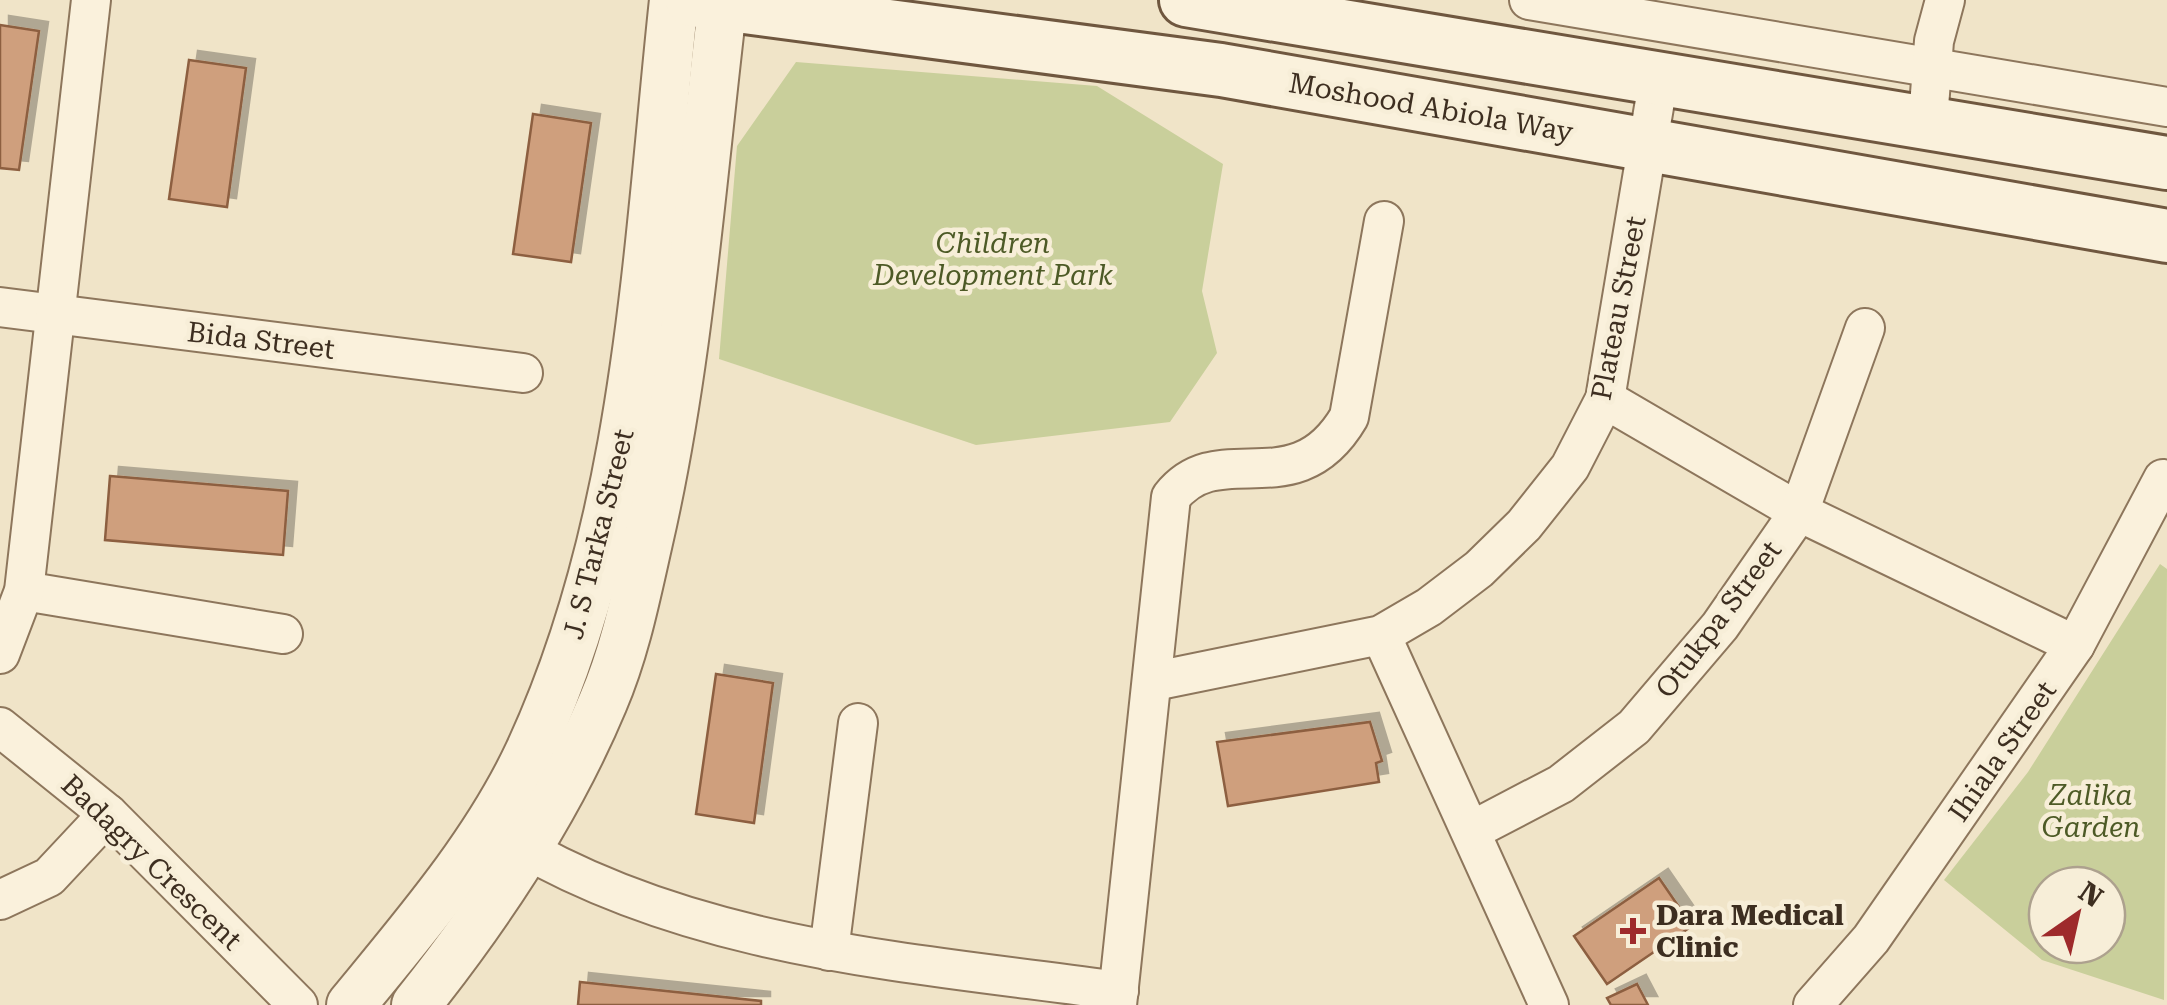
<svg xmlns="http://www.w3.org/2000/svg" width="2167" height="1005" font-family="'Roboto Serif',serif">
<defs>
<filter id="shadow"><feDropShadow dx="9" dy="-9" stdDeviation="0" flood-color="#0004"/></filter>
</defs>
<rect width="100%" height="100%" fill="#f0e4c8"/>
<g fill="#c9cf9b" fill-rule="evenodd">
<polygon points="796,62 1097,86 1223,164 1202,291 1217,353 1170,422 976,445 719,359 737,146"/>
<path d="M2160,564L2167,569L2164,1000L2042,960L1944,880L2028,772ZM2107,885V945H2047V885Z"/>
</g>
<g fill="#cf9f7d" stroke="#8d5f41" stroke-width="2.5" filter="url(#shadow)">
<polygon points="0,25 39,31 19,170 0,168"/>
<polygon points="189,60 246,68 227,207 169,199"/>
<polygon points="533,114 591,123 571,262 513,254"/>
<polygon points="110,476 288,491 283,555 105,540"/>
<polygon points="716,674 773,683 754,823 696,814"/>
<polygon points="1370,722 1382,761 1376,763 1379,782 1228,806 1217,742"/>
<polygon points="1659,878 1692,926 1607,984 1574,936"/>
<polygon points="580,982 761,1001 761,1005 578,1005"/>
<polygon points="1637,984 1648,1005 1611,1005 1607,998"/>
</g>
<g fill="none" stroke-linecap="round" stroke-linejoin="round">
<g stroke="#8d765c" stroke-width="42">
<g id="minor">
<polyline points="1529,0 2167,107"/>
<polyline points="1928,120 1934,41 1945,0"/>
<polyline points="0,307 523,373"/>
<polyline points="1605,399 1799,512 2075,645"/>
<polyline points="24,591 283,634"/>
<polyline points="1381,635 1549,1005"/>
<polyline points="0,654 24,591 91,0"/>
<polyline points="1155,681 1381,635 1429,607 1479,569 1524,525 1570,467 1605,399 1659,77"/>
<polyline points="0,727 108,814 298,1005"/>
<polyline points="1473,830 1561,784 1634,727 1720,626 1799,512 1865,328"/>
<path d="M502,835C687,949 909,962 1119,991"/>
<polyline points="0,900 49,877 108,814"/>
<polyline points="829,951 858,723"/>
<path d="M1117,1005L1171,497C1220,435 1295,509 1349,417L1384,221"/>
<polyline points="1813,1005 1871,939 2075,645 2163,479"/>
</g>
</g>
<g stroke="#8d765c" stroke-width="52">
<g id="tertiary">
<path d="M351,1005C415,927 486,845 529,753C638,519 647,253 674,0"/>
<path d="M416,1005C490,912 557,812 603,702C625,651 636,595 648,542C689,364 701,181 723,0"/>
</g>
</g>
<g stroke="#6f573f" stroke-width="58">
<g id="secondary">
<polyline points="692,0 1221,70 2167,236"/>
<polyline points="1186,0 2167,163"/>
</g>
</g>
<use href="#minor" stroke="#faf1dc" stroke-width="38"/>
<use href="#tertiary" stroke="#faf1dc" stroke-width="48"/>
<use href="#secondary" stroke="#faf1dc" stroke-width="52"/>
</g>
<path fill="#9e2a2b" stroke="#f7eed8" stroke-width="4" d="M1628 916h10v10h10v10h-10v10h-10v-10h-10v-10h10z"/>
<g text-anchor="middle" stroke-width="9" stroke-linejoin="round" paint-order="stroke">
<g font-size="28" fill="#3d2e20" stroke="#f7eed8">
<text transform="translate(1431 107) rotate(10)" y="10">Moshood Abiola Way</text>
<text transform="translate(1618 308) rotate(-79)" y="10">Plateau Street</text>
<text transform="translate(261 340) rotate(7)" y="10">Bida Street</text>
<text transform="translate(598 534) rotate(-76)" y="10">J. S Tarka Street</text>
<text transform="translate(1718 619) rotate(-53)" y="10">Otukpa Street</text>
<text transform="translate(2002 751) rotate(-55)" y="10">Ihiala Street</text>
<text transform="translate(152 862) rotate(44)" y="10">Badagry Crescent</text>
</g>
<g font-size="28" font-style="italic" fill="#4d5a26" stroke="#f7eed8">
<text x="993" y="253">Children<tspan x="993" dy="32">Development Park</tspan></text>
<text x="2091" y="805">Zalika<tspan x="2091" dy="32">Garden</tspan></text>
</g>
<g font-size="28" font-weight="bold" fill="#3d2e20" stroke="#f7eed8" text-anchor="start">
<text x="1656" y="925">Dara Medical<tspan x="1656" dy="32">Clinic</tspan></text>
</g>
</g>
<g transform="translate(2077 915) rotate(34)"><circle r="48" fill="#f7eed8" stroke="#ada18e" stroke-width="2.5"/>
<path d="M0-8L18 38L0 25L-18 38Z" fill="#9e2a2b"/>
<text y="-15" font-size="28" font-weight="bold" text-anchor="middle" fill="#3d2e20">N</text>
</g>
</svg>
